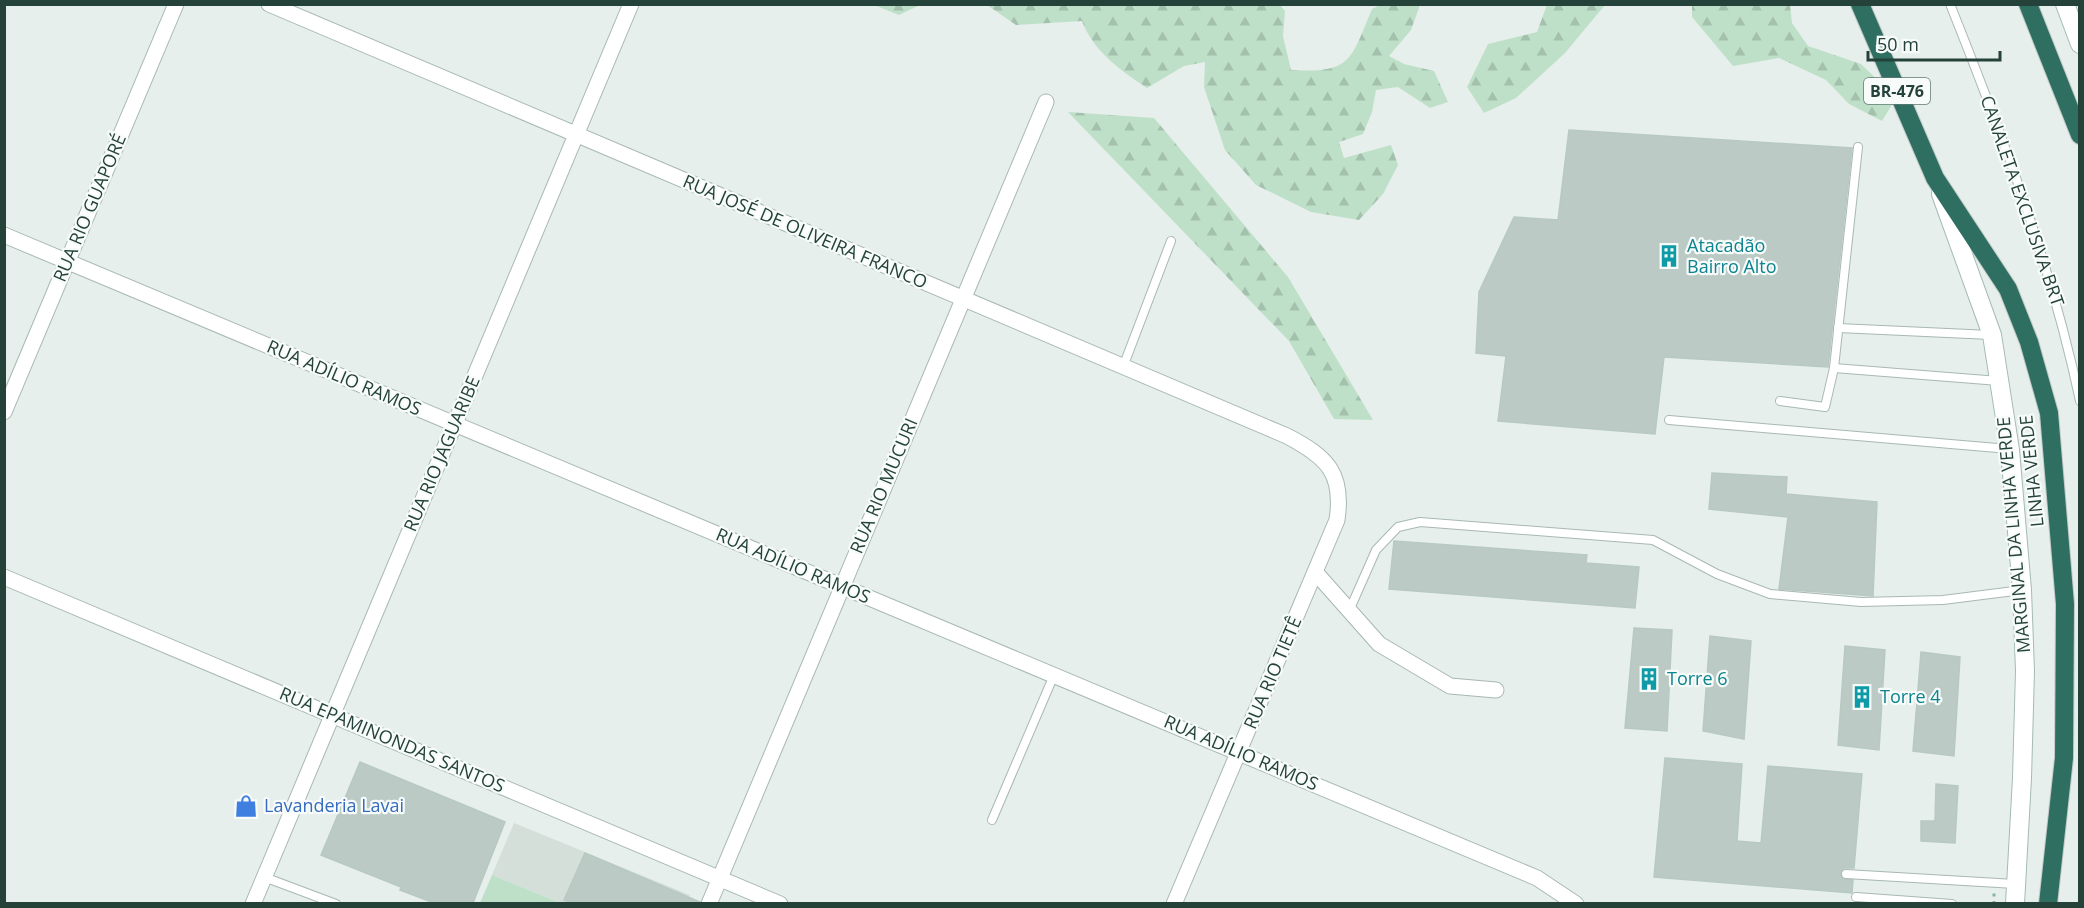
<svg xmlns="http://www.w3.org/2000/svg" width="2084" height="908" font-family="'Open Sans',sans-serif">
<defs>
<pattern id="forest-firs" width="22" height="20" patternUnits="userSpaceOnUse" patternTransform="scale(1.5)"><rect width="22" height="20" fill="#bfe0c8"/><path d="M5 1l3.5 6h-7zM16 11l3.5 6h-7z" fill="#a4c1ad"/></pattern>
</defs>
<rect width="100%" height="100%" fill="#e6efeb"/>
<polygon fill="#d4dfda" points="514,823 690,895 686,903 560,903 492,875"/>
<g fill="url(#forest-firs)">
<polygon points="874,5 920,5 899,15"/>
<path d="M987,5H1280L1285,11L1283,36L1291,70C1352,74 1351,59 1372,9L1380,5H1420L1411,30L1389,56L1404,64L1434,71L1448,102L1430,108L1398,87L1376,90L1372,112L1363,134L1339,142L1344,158L1391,145L1398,165L1383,194L1359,220L1311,212L1256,185L1225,150L1204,87L1205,62L1184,66L1147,88C1120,70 1094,52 1082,21L1016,25Z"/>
<polygon points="1547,5 1605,5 1565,53 1516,98 1484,113 1467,87 1488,44 1537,32"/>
<polygon points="1692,5 1790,5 1792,23 1808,46 1861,64 1896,98 1882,121 1849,104 1826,80 1779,58 1733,66 1692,17"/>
<polygon points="1068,112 1154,118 1288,277 1373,420 1334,419 1289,341"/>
</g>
<polygon fill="#bfe0c8" points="492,875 560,903 480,903"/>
<g fill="#bbcac4" stroke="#b8c9c2" stroke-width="1.5">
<polygon points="1569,130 1852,148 1828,367 1664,357 1655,434 1498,421 1506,356 1476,353 1479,292 1514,217 1558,220"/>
<polygon points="1712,473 1787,477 1786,494 1877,502 1873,596 1779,589 1788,517 1709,509"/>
<polygon points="1394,541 1587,555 1586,563 1639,567 1635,608 1389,589"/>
<polygon points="1634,628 1672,630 1667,731 1625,728"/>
<polygon points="1710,636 1751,641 1744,739 1703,731"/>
<polygon points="1845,646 1885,650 1879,750 1838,745"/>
<polygon points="1921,652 1960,657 1954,756 1913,751"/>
<polygon points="1665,758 1742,764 1737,841 1761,843 1768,766 1862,774 1854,868 1844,868 1840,873 1843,879 1853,880 1852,893 1654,877"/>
<polygon points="360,762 505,822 473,903 434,903 400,890 401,887 321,855"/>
<polygon points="1936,784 1958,786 1955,843 1921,841 1921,821 1935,821"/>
<polygon points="585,853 700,902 699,903 573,903 564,900"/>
</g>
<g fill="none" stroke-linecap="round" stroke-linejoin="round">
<g stroke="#a8b8b2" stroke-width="10">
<g id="lane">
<path d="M1950,4C2002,134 2051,264 2080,401"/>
<polyline points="1838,328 1991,335"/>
<polyline points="1123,367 1171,241"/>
<polyline points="1834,368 1999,381"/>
<polyline points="1780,401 1825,407 1834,368 1858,147"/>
<polyline points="1669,420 2009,449"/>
<polyline points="1349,611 1376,550 1398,527 1420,522 1653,540 1717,574 1770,594 1861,602 1943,600 2022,590"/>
<polyline points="992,820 1054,675"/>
<polyline points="1846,874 2015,884"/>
<polyline points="264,877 336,904"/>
<polyline points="1856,897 1952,904"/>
</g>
</g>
<g stroke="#a8b8b2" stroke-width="17">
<g id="street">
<path d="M269,4L1287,436C1327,457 1344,473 1337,520L1174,904"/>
<polyline points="4,235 1537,878 1576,904"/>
<polyline points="4,412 176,4"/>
<polyline points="1316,573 1379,644 1450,686 1496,690"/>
<polyline points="4,577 780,904"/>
<polyline points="253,904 631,4"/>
<polyline points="709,904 1046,102"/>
</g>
</g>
<g stroke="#a4bbb3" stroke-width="20">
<g id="secondary">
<polyline points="2065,4 2080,44"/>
<polyline points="1941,194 1992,335 2010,450 2022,590 2025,671 2022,778 2015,904"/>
</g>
</g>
<g stroke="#c2cac8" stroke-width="20">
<g id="highway">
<polyline points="1860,4 1935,178 2008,289 2029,342 2049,413 2065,604 2064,758 2048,904"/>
<polyline points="2028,4 2080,135"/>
</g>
</g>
<polyline stroke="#86b3a5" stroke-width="3" stroke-dasharray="3 4.5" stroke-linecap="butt" points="1994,904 1994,893"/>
<use href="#lane" stroke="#fff" stroke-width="8"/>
<use href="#street" stroke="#fff" stroke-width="15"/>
<use href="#secondary" stroke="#fff" stroke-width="18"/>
<use href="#highway" stroke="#2f6f62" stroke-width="18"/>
</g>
<defs>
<g id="building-bare" transform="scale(1.8)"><path d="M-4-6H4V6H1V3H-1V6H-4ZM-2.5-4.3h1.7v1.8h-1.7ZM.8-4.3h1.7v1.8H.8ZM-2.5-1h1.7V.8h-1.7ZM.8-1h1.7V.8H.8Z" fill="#0f9aa8" stroke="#f7fbf9" stroke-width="2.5" paint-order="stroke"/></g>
<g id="shop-bare" transform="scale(1.8)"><path d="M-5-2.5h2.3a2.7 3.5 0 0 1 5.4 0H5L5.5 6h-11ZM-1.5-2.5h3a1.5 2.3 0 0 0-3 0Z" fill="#3f7fe0" stroke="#f7fbf9" stroke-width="2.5" paint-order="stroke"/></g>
</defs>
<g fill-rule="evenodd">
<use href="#building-bare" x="1669" y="256"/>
<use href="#building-bare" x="1649" y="679"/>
<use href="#building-bare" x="1862" y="697"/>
<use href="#shop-bare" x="246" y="806"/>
</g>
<g text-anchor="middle" stroke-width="4.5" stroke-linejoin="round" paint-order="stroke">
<rect fill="#f7fbf9" stroke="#637a73" stroke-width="1.5" x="1864" y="78" width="66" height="26" rx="4.5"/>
<g font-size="16" font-weight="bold" fill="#24423a">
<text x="1897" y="97">BR-476</text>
</g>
<g font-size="18" fill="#24423a" stroke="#f7fbf9">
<text transform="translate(2022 201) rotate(71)" y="6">CANALETA EXCLUSIVA BRT</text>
<text transform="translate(90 208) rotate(-67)" y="6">RUA RIO GUAPORÉ</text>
<text transform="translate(805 232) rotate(23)" y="6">RUA JOSÉ DE OLIVEIRA FRANCO</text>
<text transform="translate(344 378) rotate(23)" y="6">RUA ADÍLIO RAMOS</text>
<text transform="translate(442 454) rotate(-67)" y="6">RUA RIO JAGUARIBE</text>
<text transform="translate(2032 471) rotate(-96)" y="6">LINHA VERDE</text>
<text transform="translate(884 486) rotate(-67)" y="6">RUA RIO MUCURI</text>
<text transform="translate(2014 535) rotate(-95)" y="6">MARGINAL DA LINHA VERDE</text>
<text transform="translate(793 566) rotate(23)" y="6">RUA ADÍLIO RAMOS</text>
<text transform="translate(1273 673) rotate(-67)" y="6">RUA RIO TIETÊ</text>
<text transform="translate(392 740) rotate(23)" y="6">RUA EPAMINONDAS SANTOS</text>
<text transform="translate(1241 753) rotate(23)" y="6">RUA ADÍLIO RAMOS</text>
</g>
<g font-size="18" fill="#0d838f" stroke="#f7fbf9" text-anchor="start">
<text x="1687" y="252">Atacadão<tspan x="1687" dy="21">Bairro Alto</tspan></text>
<text x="1667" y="685">Torre 6</text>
<text x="1880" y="703">Torre 4</text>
</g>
<g font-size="18" fill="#366cbe" stroke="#f7fbf9" text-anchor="start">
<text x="264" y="812">Lavanderia Lavai</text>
</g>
</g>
<rect width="2084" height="908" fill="none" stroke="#24423a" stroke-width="12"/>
<path d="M1868 51v9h132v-9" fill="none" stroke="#24423a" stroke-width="3"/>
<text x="1877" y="51" font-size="18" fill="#24423a" stroke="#f7fbf9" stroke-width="4.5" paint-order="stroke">50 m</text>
</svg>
